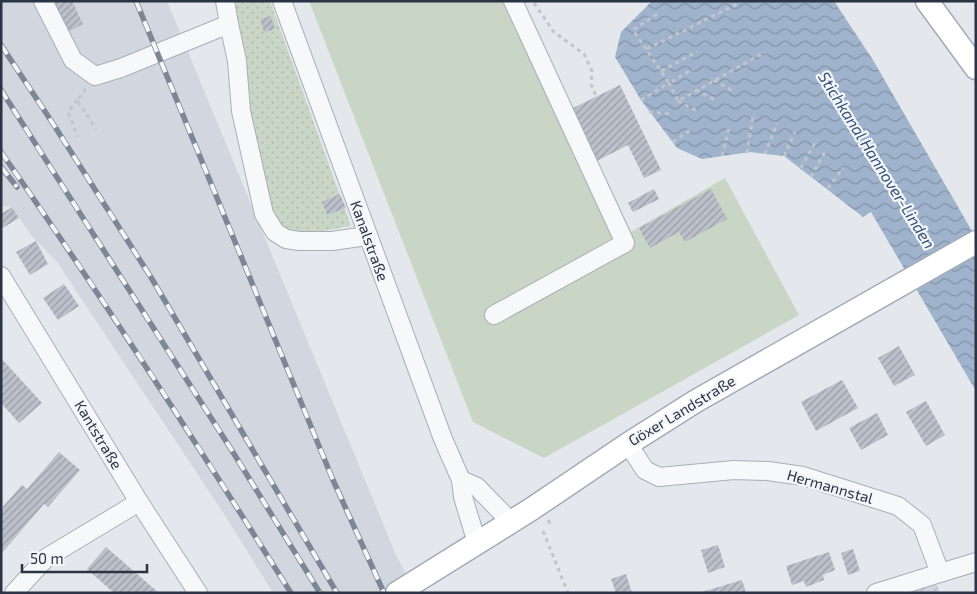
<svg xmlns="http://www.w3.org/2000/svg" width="977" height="594" font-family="'Exo 2',sans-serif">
<defs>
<pattern id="industrial-furrows" width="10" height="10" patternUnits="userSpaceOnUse" patternTransform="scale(1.25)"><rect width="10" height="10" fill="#d2d6de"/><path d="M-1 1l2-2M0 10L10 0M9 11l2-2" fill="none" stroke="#b4b8c0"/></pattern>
<pattern id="garden-dots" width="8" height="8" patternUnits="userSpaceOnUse" patternTransform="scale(1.25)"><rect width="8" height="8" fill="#c9d6c5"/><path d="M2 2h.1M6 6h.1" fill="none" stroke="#adb8ab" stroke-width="1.8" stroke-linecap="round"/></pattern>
<pattern id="water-waves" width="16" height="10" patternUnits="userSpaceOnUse" patternTransform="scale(1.25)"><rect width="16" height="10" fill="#9fb4cc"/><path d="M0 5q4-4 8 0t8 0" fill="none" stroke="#8293a7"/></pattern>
<pattern id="building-hatch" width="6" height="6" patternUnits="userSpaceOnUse" patternTransform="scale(1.25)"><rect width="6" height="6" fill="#bbc0ca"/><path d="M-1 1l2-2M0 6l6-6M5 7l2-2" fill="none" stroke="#989da6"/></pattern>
</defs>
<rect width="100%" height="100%" fill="#e4e7ec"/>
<polygon fill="#d2d6de" points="1,1 167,1 396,555 416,593 273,593 226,517 57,262 31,235 12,207 3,206 1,204"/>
<polygon fill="url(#industrial-furrows)" points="936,583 940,593 905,593"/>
<polygon fill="#c9d6c5" points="309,1 521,1 629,233 725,178 799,315 544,458 473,422"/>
<polygon fill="url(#garden-dots)" points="235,1 270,1 351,226 300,235 275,221 254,132"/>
<polygon fill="url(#water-waves)" points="652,1 834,1 873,60 976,238 976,391 871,212 863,217 784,156 750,152 702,159 677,148 641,100 615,57 621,32"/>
<g fill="url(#building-hatch)">
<polygon points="53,1 72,1 83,24 68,32"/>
<polygon points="271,16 275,29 264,32 260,19"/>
<polygon points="620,85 661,170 644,178 628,145 597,161 571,109"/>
<polygon points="654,189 659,199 633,212 628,203"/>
<polygon points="711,189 727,219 685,242 679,232 650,248 639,228"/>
<polygon points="340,194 346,208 327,215 322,202"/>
<polygon points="12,207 19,218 1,229 1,214"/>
<polygon points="36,241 48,264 30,275 16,252"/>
<polygon points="64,284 79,306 58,320 43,298"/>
<polygon points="899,346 915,375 894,386 878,358"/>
<polygon points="1,358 42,403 19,423 1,403"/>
<polygon points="842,380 858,408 816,431 801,402"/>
<polygon points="926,401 945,435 926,446 906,412"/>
<polygon points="877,413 888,435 861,450 849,428"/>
<polygon points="59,452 80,470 48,507 44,504 1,554 1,509 22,485 27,489"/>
<polygon points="718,545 725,567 708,573 701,550"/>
<polygon points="106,547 137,574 159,593 114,593 87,569"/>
<polygon points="853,549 860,571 848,575 841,553"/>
<polygon points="829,552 835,570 823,575 824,580 806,587 804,581 792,585 786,566"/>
<polygon points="626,574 632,593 616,593 611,579"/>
<polygon points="742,580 746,593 702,593 702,592"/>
</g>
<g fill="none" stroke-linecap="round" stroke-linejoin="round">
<g stroke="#a9aeb7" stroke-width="20">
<g id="minor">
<polyline points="43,1 73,60 95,76 121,68 229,24 237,61 241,111 264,214 275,232 286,239 299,241 332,241 367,236"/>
<polyline points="225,1 229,24"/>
<polyline points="282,1 443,439 461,480 463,497 477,543"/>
<polyline points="1,276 139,502 198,593"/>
<polyline points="494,315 625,243 513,1"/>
<polyline points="628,444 645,470 659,477 734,470 768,471 803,476 898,506 922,525 940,573 876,593"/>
<polyline points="461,480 477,487 511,522"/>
<polyline points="940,573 976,562"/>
<polyline points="14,593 46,558 139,502"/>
</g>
</g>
<g stroke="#a3abb8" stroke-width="25">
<g id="major">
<polyline points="927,1 976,68"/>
<polyline points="397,593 530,510 628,444 696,401 976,242"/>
</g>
</g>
<g stroke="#c2c5cb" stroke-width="3" stroke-dasharray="4 4" stroke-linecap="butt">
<polyline points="653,2 654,1"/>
<polyline points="534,3 554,32 584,54 592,71 591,84 596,96"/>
<polyline points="657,14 633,30 669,83 693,69"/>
<polyline points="647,49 737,4"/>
<polyline points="661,71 697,52"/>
<polyline points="714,80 733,91"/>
<polyline points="86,89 77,100 96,129"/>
<polyline points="696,90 715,100"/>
<polyline points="77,100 68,112 78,137"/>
<polyline points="641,100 669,83 678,101 765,52"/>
<polyline points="678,101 699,112"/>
<polyline points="649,112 670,114"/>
<polyline points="673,142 690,130"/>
<polyline points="747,153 753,116"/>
<polyline points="765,154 777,123"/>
<polyline points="722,156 729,128"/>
<polyline points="784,156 795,132"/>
<polyline points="801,168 817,139"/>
<polyline points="811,177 826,150"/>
<polyline points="828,188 843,168"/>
<polyline points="976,212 976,211"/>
<polyline points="548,520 552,526"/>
<polyline points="543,531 568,593"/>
</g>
<use href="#minor" stroke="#f7f8fa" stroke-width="18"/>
<use href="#major" stroke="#fff" stroke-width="22"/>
<g stroke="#7d8696" stroke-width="5.5">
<g id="rail">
<polyline points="136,1 333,480 384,593"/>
<polyline points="1,45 50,119 152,279 337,593"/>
<polyline points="1,90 231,449 320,593"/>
<path d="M1,152C102,296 197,444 291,593"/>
<polyline points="1,167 17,187"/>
</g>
</g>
<use href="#rail" stroke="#f4f6f9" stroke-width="4" stroke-dasharray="11" stroke-linecap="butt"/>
</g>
<g text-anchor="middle" stroke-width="4.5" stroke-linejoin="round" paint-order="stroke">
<g font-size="15" fill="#2b3445" stroke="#f4f6f9">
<text transform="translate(369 241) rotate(70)" y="5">Kanalstraße</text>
<text transform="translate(682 411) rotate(-31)" y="5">Göxer Landstraße</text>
<text transform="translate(98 435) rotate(59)" y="5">Kantstraße</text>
<text transform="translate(830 487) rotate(16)" y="5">Hermannstal</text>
</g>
<g font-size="16" font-style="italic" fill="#34527a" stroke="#f4f6f9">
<text transform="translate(877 160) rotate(58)" y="6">Stichkanal Hannover-Linden</text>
</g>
</g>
<rect width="977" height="594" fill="none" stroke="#2b3445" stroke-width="5"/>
<path d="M22 564v8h125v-8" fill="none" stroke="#2b3445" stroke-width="2.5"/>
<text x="30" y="564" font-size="15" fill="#2b3445" stroke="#f4f6f9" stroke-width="4" paint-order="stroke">50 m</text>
</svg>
